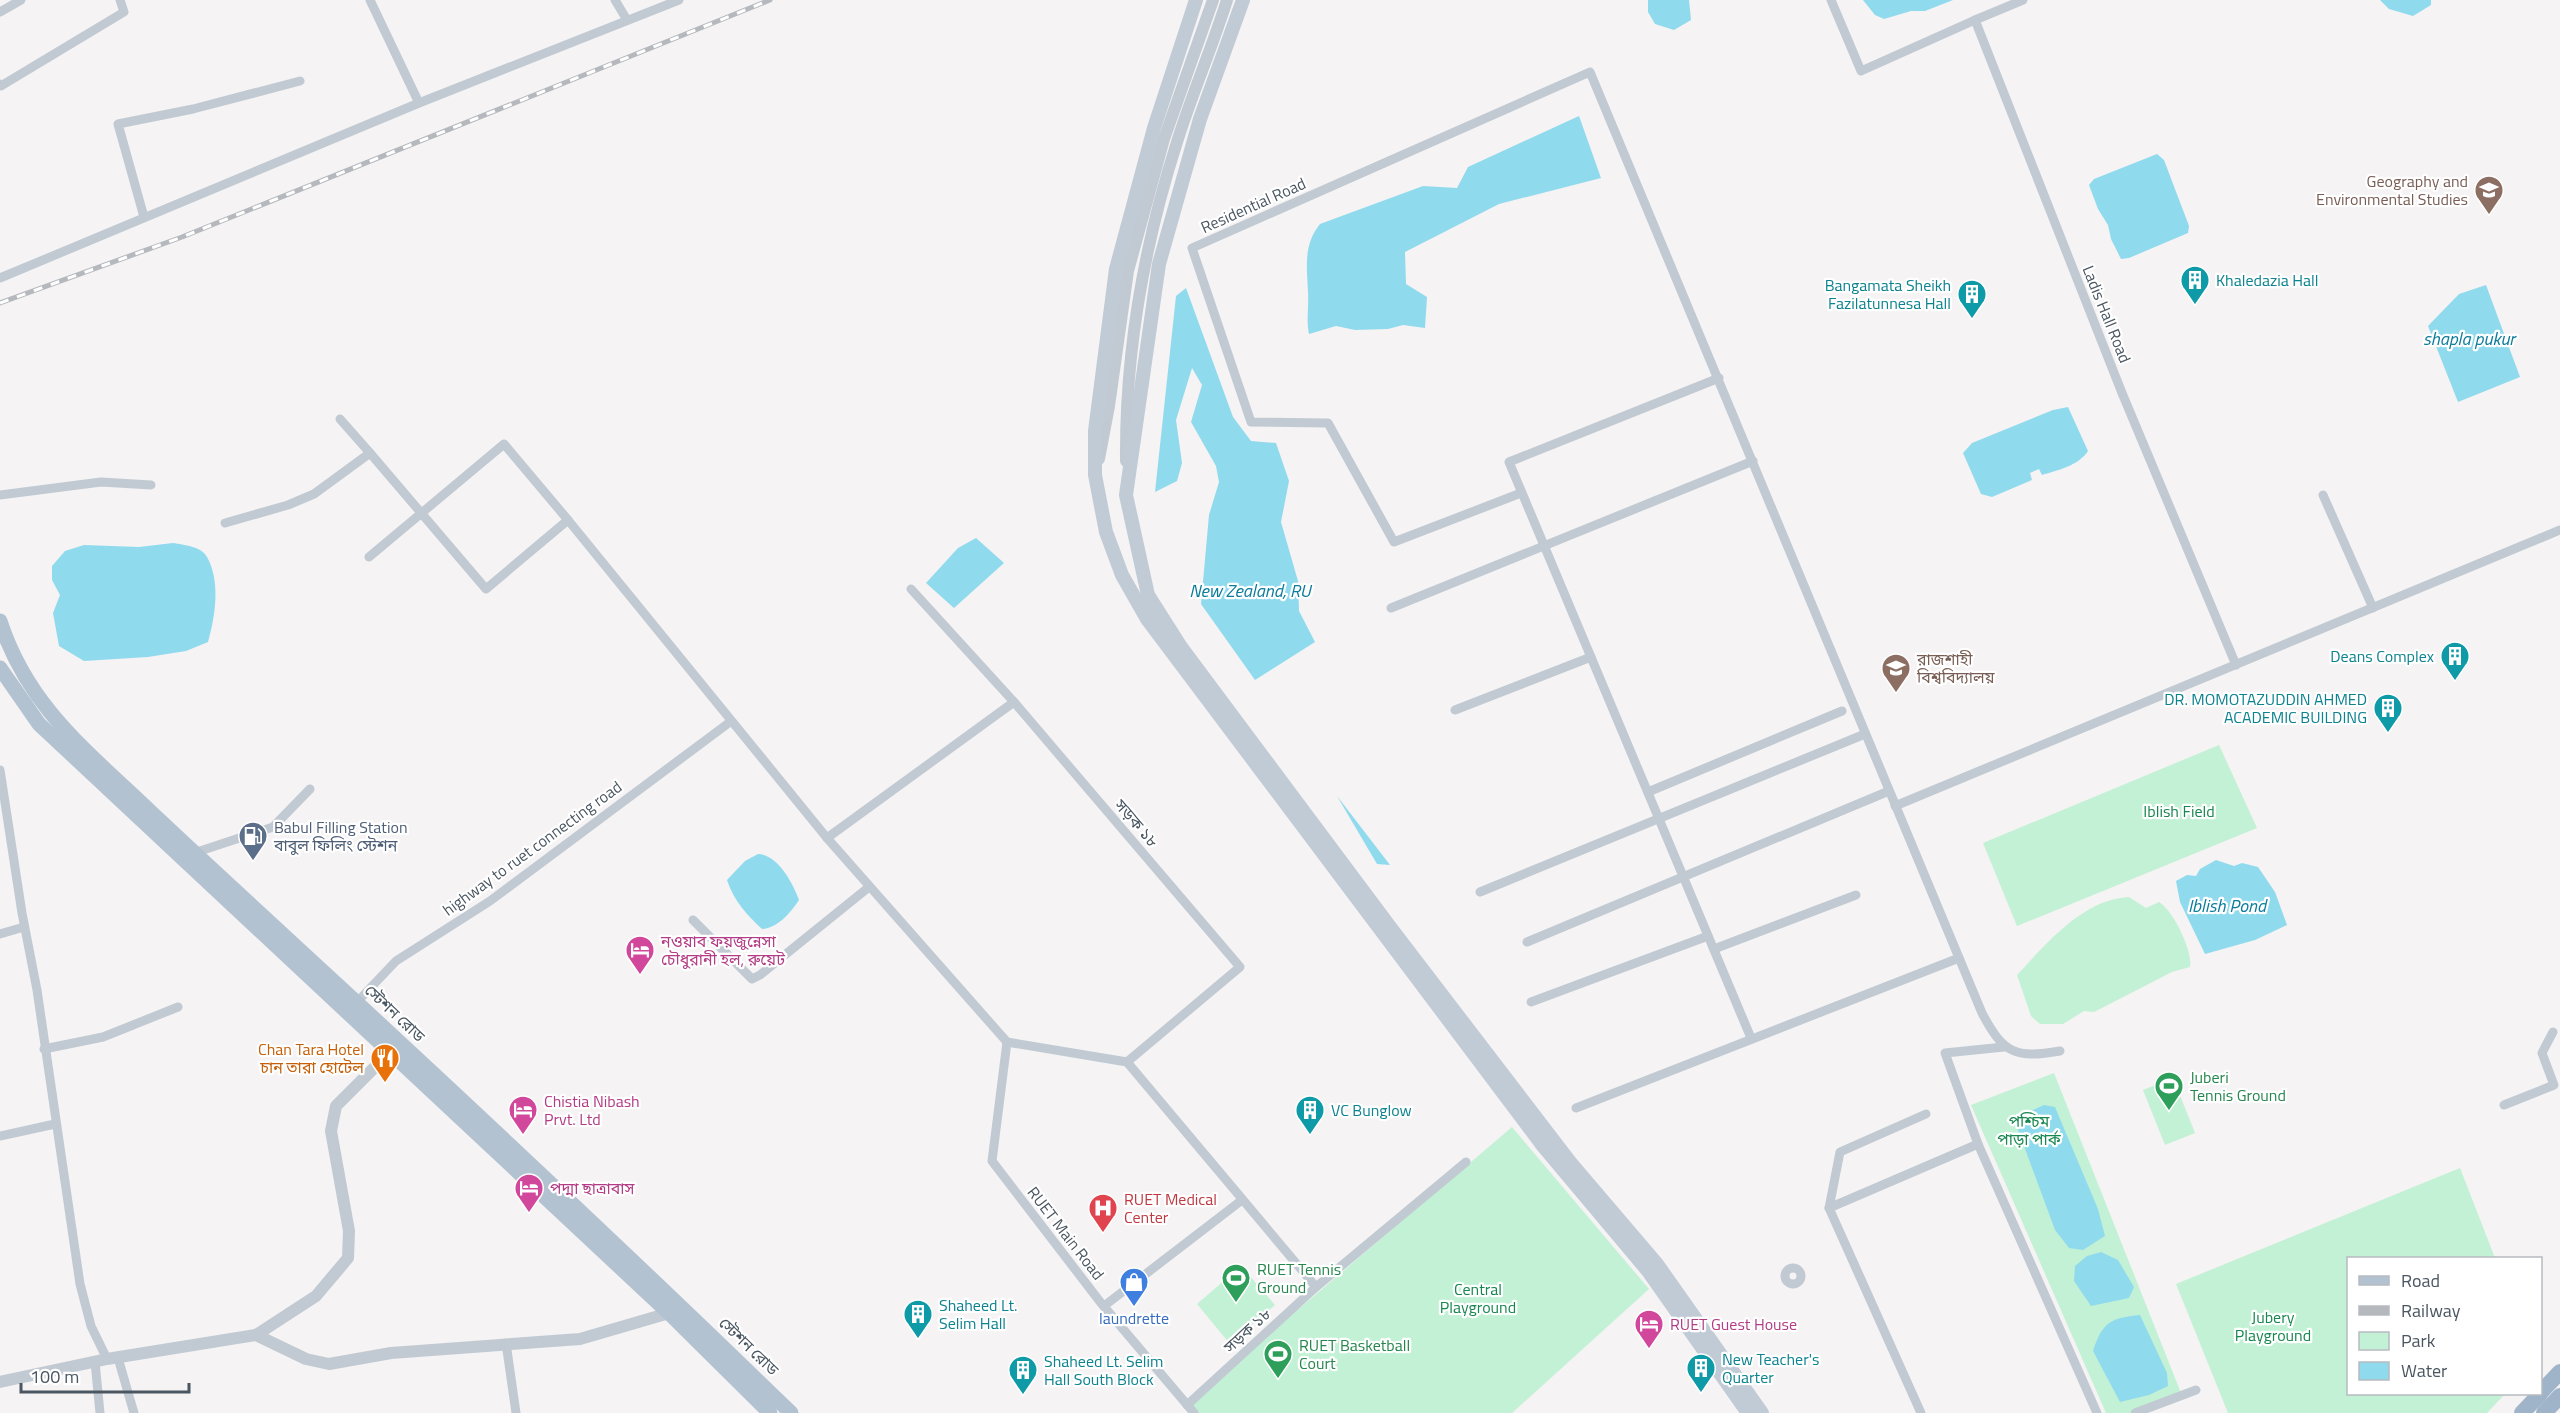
<svg xmlns="http://www.w3.org/2000/svg" width="2560" height="1413" font-family="'Titillium Web','Noto Sans Bengali',sans-serif">
<rect width="100%" height="100%" fill="#f5f3f3"/>
<g fill="#c3f1d5">
<polygon points="2219,745 2257,828 2017,926 1983,843"/>
<path d="M2129,897L2146,908L2159,902C2173,910 2193,951 2190,967L2172,972L2094,1012L2084,1011L2063,1024H2040L2031,1016L2017,975C2046,944 2083,899 2129,897Z"/>
<polygon points="2054,1073 2181,1393 2129,1413 2106,1413 1971,1105"/>
<polygon points="2173,1078 2195,1133 2165,1145 2143,1090"/>
<polygon points="1512,1127 1649,1289 1512,1413 1194,1413 1187,1405 1199,1394"/>
<polygon points="2460,1168 2495,1258 2348,1258 2348,1394 2505,1394 2487,1413 2228,1413 2176,1284"/>
<polygon points="1241,1266 1275,1305 1230,1344 1197,1304"/>
</g>
<g fill="#90daee">
<polygon points="1648,0 1689,0 1691,20 1674,30 1655,24 1648,12"/>
<polygon points="1863,0 1953,0 1925,11 1911,11 1884,19 1875,15"/>
<polygon points="2380,0 2431,0 2431,5 2413,16 2389,9"/>
<path d="M1579,116L1601,178L1499,204L1405,252L1406,284L1427,297L1425,328L1403,325L1388,329L1355,330L1336,326L1309,334C1306,320 1309,307 1308,292C1307,267 1303,245 1320,224L1423,186L1457,188L1468,167Z"/>
<polygon points="2157,154 2164,160 2189,226 2188,233 2129,258 2121,259 2111,239 2108,225 2098,209 2089,185 2094,179"/>
<polygon points="2486,285 2520,377 2458,402 2428,326 2459,294"/>
<polygon points="1186,288 1233,417 1251,441 1276,443 1289,481 1281,522 1298,581 1299,611 1315,642 1255,680 1201,604 1209,515 1219,482 1216,466 1191,422 1202,385 1192,368 1176,420 1182,463 1177,481 1155,492 1176,296"/>
<path d="M2068,407L2088,451C2078,466 2058,470 2042,475L2039,469L2030,473L2032,480L1992,497L1981,494L1963,453L1972,443L2053,410Z"/>
<polygon points="976,538 1004,563 954,608 926,583 958,548"/>
<path d="M173,543C184,545 201,546 207,557C221,582 215,617 208,642L186,651L148,657L84,661L59,646L53,613L60,595L52,580V566L65,551L84,545L139,547Z"/>
<polygon points="1337,796 1390,865 1377,864"/>
<path d="M758,854C778,855 792,882 799,900C791,912 778,928 762,929C746,914 734,901 727,880L745,861Z"/>
<polygon points="2216,860 2234,866 2242,863 2258,867 2275,892 2287,925 2255,940 2205,954 2180,902 2176,881 2187,875 2196,876 2200,869"/>
<polygon points="2044,1105 2055,1107 2098,1209 2105,1236 2083,1250 2069,1248 2055,1230 2014,1119"/>
<polygon points="2101,1252 2118,1260 2134,1287 2129,1298 2091,1306 2074,1281 2075,1266 2087,1256"/>
<path d="M2140,1315L2167,1373L2168,1386L2149,1395L2120,1402L2093,1351C2102,1322 2111,1318 2140,1315Z"/>
</g>
<g fill="none" stroke-linecap="round" stroke-linejoin="round">
<g stroke="#c1cad2" stroke-width="9">
<polyline points="370,0 419,103"/>
<polyline points="615,0 627,20"/>
<polyline points="1831,0 1861,71 1975,20"/>
<polyline points="2023,0 1975,20 2122,393 2236,665"/>
<polyline points="0,12 21,0"/>
<polyline points="0,84 1,86 124,12 120,0"/>
<polyline points="144,217 118,124 193,109 300,81"/>
<polyline points="0,278 419,103 679,0"/>
<polyline points="1719,378 1509,462 1751,1038"/>
<polyline points="340,419 370,453"/>
<path d="M1521,493L1394,542L1328,423L1251,422L1192,248L1590,72L1982,1013C2003,1053 2015,1059 2060,1051"/>
<polyline points="0,495 101,482 151,485"/>
<polyline points="2323,495 2373,608"/>
<polyline points="568,520 827,838 1007,1042 1127,1062 1316,1287"/>
<polyline points="225,523 288,505 314,494 370,453 486,589 568,520 504,444 369,557"/>
<polyline points="911,589 1014,702 1240,967 1127,1062"/>
<polyline points="1391,608 1753,461"/>
<polyline points="1455,710 1591,657"/>
<polyline points="0,770 22,913 37,990 80,1284 91,1326 107,1359"/>
<polyline points="1648,792 1842,711"/>
<polyline points="1895,806 2560,530"/>
<polyline points="827,838 1014,702"/>
<polyline points="194,853 273,827 310,789"/>
<polyline points="1480,892 1865,734"/>
<polyline points="693,920 752,979 760,975 869,887"/>
<polyline points="0,934 24,927"/>
<polyline points="1527,942 1889,791"/>
<polyline points="1714,949 1856,895"/>
<polyline points="357,1002 396,961 490,901 730,722"/>
<polyline points="1531,1002 1708,936"/>
<polyline points="1007,1042 992,1161 1101,1303 1194,1413"/>
<polyline points="44,1049 103,1037 178,1007"/>
<polyline points="2504,1105 2554,1085 2542,1053 2553,1032"/>
<polyline points="1576,1108 1959,958"/>
<polyline points="0,1136 55,1124"/>
<polyline points="1978,1144 1945,1053 2004,1047"/>
<polyline points="1829,1208 1840,1152 1926,1114"/>
<circle cx="1793" cy="1276" r="8"/>
<polyline points="1104,1306 1242,1200"/>
<polyline points="506,1343 516,1413"/>
<polyline points="118,1358 134,1413"/>
<polyline points="95,1362 100,1413"/>
<polyline points="1187,1405 1316,1287 1466,1162"/>
<polyline points="1921,1413 1829,1208 1978,1144 2097,1413"/>
<polyline points="2135,1413 2196,1390"/>
</g>
<g stroke="#c1cad2" stroke-width="12">
<polyline points="1099,459 1109,406 1128,271 1164,139 1213,0"/>
<path d="M1126,461C1125,353 1144,245 1177,142C1192,94 1212,48 1227,0"/>
<polyline points="256,1335 316,1296 348,1258 349,1231 331,1131 336,1106 391,1051"/>
<polyline points="0,1382 107,1359 256,1335 306,1359 329,1364 391,1353 580,1339 676,1311"/>
</g>
<g stroke="#c1cbd6" stroke-width="14">
<polyline points="1196,0 1154,128 1116,269 1095,431 1095,475 1106,532 1122,575 1147,619 1543,1146 1648,1271 1748,1413"/>
<polyline points="1243,0 1200,119 1159,264 1126,495 1148,595 1181,647 1390,927 1570,1162 1657,1264 1762,1413"/>
</g>
<g stroke="#b3c2d1" stroke-width="15">
<path d="M0,621C29,710 91,754 156,817C222,879 289,940 355,1001C502,1137 648,1274 791,1413"/>
<polyline points="0,668 39,724 669,1313 770,1413"/>
</g>
<g stroke="#9fb4c9" stroke-width="16">
<polyline points="2540,1393 2560,1372"/>
<polyline points="2522,1413 2540,1394"/>
<polyline points="2544,1413 2560,1396"/>
</g>
<g stroke="#b5b8bd" stroke-width="5">
<polyline id="rail" points="0,303 182,237 770,0"/>
</g>
<use href="#rail" stroke="#fff" stroke-width="3" stroke-dasharray="9" stroke-linecap="butt"/>
</g>
<defs>
<g id="university-pin" transform="scale(1.5)"><path d="M0 17L-7.5 6A9.5 9.5 0 1 1 7.5 6Z" fill="#8d6e63" stroke="#fff"/><path d="M0-5L7-2L0 1L-7-2ZM-4 1L0 2.5L4 1V4Q0 6-4 4Z" fill="#fff"/></g>
<g id="building-pin" transform="scale(1.5)"><path d="M0 17L-7.5 6A9.5 9.5 0 1 1 7.5 6Z" fill="#0f9aa8" stroke="#fff"/><path d="M-4-6H4V6H1V3H-1V6H-4ZM-2.5-4.3h1.7v1.8h-1.7ZM.8-4.3h1.7v1.8H.8ZM-2.5-1h1.7V.8h-1.7ZM.8-1h1.7V.8H.8Z" fill="#fff"/></g>
<g id="fuel-pin" transform="scale(1.5)"><path d="M0 17L-7.5 6A9.5 9.5 0 1 1 7.5 6Z" fill="#5c6f8a" stroke="#fff"/><path d="M-5.5-6h7V0h2V4h1.3V-2.5L3-4.5l.8-.8L6-3V5H2.5V1h-1V6h-7ZM-4.2-4.7v3.2H.2V-4.7Z" fill="#fff"/></g>
<g id="hotel-pin" transform="scale(1.5)"><path d="M0 17L-7.5 6A9.5 9.5 0 1 1 7.5 6Z" fill="#d1479c" stroke="#fff"/><path d="M-6-4.5h1.5V1H6V5H4.5V3h-9V5H-6ZM-4 0a1.8 1.8 0 1 1 3.6 0ZM.5 0V-2.5h3Q6-2.5 6 0Z" fill="#fff"/></g>
<g id="restaurant-pin" transform="scale(1.5)"><path d="M0 17L-7.5 6A9.5 9.5 0 1 1 7.5 6Z" fill="#e8710a" stroke="#fff"/><path d="M-5-6h1v4h1v-4h1v4h1v-4h1v5L-1.5 .5V6h-2V.5L-5-1ZM5-6V6H3V1.5H1.5Q1.5-4 5-6Z" fill="#fff"/></g>
<g id="stadium-pin" transform="scale(1.5)"><path d="M0 17L-7.5 6A9.5 9.5 0 1 1 7.5 6Z" fill="#2e9e5b" stroke="#fff"/><path d="M0-5a6.5 5 0 1 0 0 10a6.5 5 0 1 0 0-10ZM-3.5-1.8h7v3.6h-7Z" fill="#fff"/></g>
<g id="hospital-pin" transform="scale(1.5)"><path d="M0 17L-7.5 6A9.5 9.5 0 1 1 7.5 6Z" fill="#e0444e" stroke="#fff"/><path d="M-5-5h3v3.5h4V-5h3V5h-3V1.5h-4V5h-3Z" fill="#fff"/></g>
<g id="shop-pin" transform="scale(1.5)"><path d="M0 17L-7.5 6A9.5 9.5 0 1 1 7.5 6Z" fill="#3f7fe0" stroke="#fff"/><path d="M-5-2.5h2.3a2.7 3.5 0 0 1 5.4 0H5L5.5 6h-11ZM-1.5-2.5h3a1.5 2.3 0 0 0-3 0Z" fill="#fff"/></g>
</defs>
<g fill-rule="evenodd">
<use href="#university-pin" x="2489" y="190"/>
<use href="#building-pin" x="2195" y="280"/>
<use href="#building-pin" x="1972" y="294"/>
<use href="#building-pin" x="2455" y="656"/>
<use href="#university-pin" x="1896" y="668"/>
<use href="#building-pin" x="2388" y="708"/>
<use href="#fuel-pin" x="253" y="836"/>
<use href="#hotel-pin" x="640" y="950"/>
<use href="#restaurant-pin" x="385" y="1058"/>
<use href="#stadium-pin" x="2169" y="1086"/>
<use href="#hotel-pin" x="523" y="1110"/>
<use href="#building-pin" x="1310" y="1110"/>
<use href="#hotel-pin" x="529" y="1188"/>
<use href="#hospital-pin" x="1103" y="1208"/>
<use href="#stadium-pin" x="1236" y="1278"/>
<use href="#shop-pin" x="1134" y="1282"/>
<use href="#building-pin" x="918" y="1314"/>
<use href="#hotel-pin" x="1649" y="1324"/>
<use href="#stadium-pin" x="1278" y="1354"/>
<use href="#building-pin" x="1701" y="1368"/>
<use href="#building-pin" x="1023" y="1370"/>
</g>
<g text-anchor="middle" stroke-width="4.5" stroke-linejoin="round" paint-order="stroke">
<g font-size="16" fill="#785e54" stroke="#fff" text-anchor="end">
<text x="2468" y="187">Geography and<tspan x="2468" dy="18">Environmental Studies</tspan></text>
<text x="1917" y="665" text-anchor="start">রাজশাহী<tspan x="1917" dy="18">বিশ্ববিদ্যালয়</tspan></text>
</g>
<g font-size="16" fill="#4a5661" stroke="#fff">
<text transform="translate(1253 205) rotate(-24)" y="6">Residential Road</text>
<text transform="translate(2107 314) rotate(68)" y="6">Ladis Hall Road</text>
<text transform="translate(1137 823) rotate(49)" y="6">সড়ক ১৮</text>
<text transform="translate(532 848) rotate(-36)" y="6">highway to ruet connecting road</text>
<text transform="translate(395 1013) rotate(43)" y="6">স্টেশন রোড</text>
<text transform="translate(1066 1233) rotate(52)" y="6">RUET Main Road</text>
<text transform="translate(1247 1330) rotate(-43)" y="6">সড়ক ১৮</text>
<text transform="translate(749 1346) rotate(44)" y="6">স্টেশন রোড</text>
</g>
<g font-size="16" fill="#0d838f" stroke="#fff" text-anchor="start">
<text x="2216" y="286">Khaledazia Hall</text>
<text x="1951" y="291" text-anchor="end">Bangamata Sheikh<tspan x="1951" dy="18">Fazilatunnesa Hall</tspan></text>
<text x="2434" y="662" text-anchor="end">Deans Complex</text>
<text x="2367" y="705" text-anchor="end">DR. MOMOTAZUDDIN AHMED<tspan x="2367" dy="18">ACADEMIC BUILDING</tspan></text>
<text x="1331" y="1116">VC Bunglow</text>
<text x="939" y="1311">Shaheed Lt.<tspan x="939" dy="18">Selim Hall</tspan></text>
<text x="1722" y="1365">New Teacher's<tspan x="1722" dy="18">Quarter</tspan></text>
<text x="1044" y="1367">Shaheed Lt. Selim<tspan x="1044" dy="18">Hall South Block</tspan></text>
</g>
<g font-size="16" fill="#17864f" stroke="#fff">
<text x="2179" y="817">Iblish Field</text>
<text x="2029" y="1127">পশ্চিম<tspan x="2029" dy="18">পাড়া পার্ক</tspan></text>
<text x="1478" y="1295">Central<tspan x="1478" dy="18">Playground</tspan></text>
<text x="2273" y="1323">Jubery<tspan x="2273" dy="18">Playground</tspan></text>
</g>
<g font-size="16" fill="#4e5e75" stroke="#fff" text-anchor="start">
<text x="274" y="833">Babul Filling Station<tspan x="274" dy="18">বাবুল ফিলিং স্টেশন</tspan></text>
</g>
<g font-size="16" fill="#b23c85" stroke="#fff" text-anchor="start">
<text x="661" y="947">নওয়াব ফয়জুন্নেসা<tspan x="661" dy="18">চৌধুরানী হল, রুয়েট</tspan></text>
<text x="544" y="1107">Chistia Nibash<tspan x="544" dy="18">Prvt. Ltd</tspan></text>
<text x="550" y="1194">পদ্মা ছাত্রাবাস</text>
<text x="1670" y="1330">RUET Guest House</text>
</g>
<g font-size="16" fill="#c56008" stroke="#fff" text-anchor="end">
<text x="364" y="1055">Chan Tara Hotel<tspan x="364" dy="18">চান তারা হোটেল</tspan></text>
</g>
<g font-size="16" fill="#27864d" stroke="#fff" text-anchor="start">
<text x="2190" y="1083">Juberi<tspan x="2190" dy="18">Tennis Ground</tspan></text>
<text x="1257" y="1275">RUET Tennis<tspan x="1257" dy="18">Ground</tspan></text>
<text x="1299" y="1351">RUET Basketball<tspan x="1299" dy="18">Court</tspan></text>
</g>
<g font-size="16" fill="#be3a42" stroke="#fff" text-anchor="start">
<text x="1124" y="1205">RUET Medical<tspan x="1124" dy="18">Center</tspan></text>
</g>
<g font-size="16" fill="#366cbe" stroke="#fff">
<text x="1134" y="1324">laundrette</text>
</g>
<g font-size="18" font-style="italic" fill="#0c7c9b" stroke="#fff">
<text x="2469" y="345">shapla pukur</text>
<text x="1250" y="597">New Zealand, RU</text>
<text x="2227" y="912">Iblish Pond</text>
</g>
</g>
<rect x="2347" y="1257" width="195" height="138" fill="#ffffff" stroke="#b7bbc0" stroke-width="1.5"/>
<rect x="2359" y="1276" width="30" height="9" fill="#b3c2d1" stroke="#b7bbc0" stroke-width="1.5"/>
<text x="2401" y="1287" font-size="18" fill="#4a5661">Road</text>
<rect x="2359" y="1306" width="30" height="9" fill="#b5b8bd" stroke="#b7bbc0" stroke-width="1.5"/>
<text x="2401" y="1317" font-size="18" fill="#4a5661">Railway</text>
<rect x="2359" y="1332" width="30" height="18" fill="#c3f1d5" stroke="#b7bbc0" stroke-width="1.5"/>
<text x="2401" y="1347" font-size="18" fill="#4a5661">Park</text>
<rect x="2359" y="1362" width="30" height="18" fill="#90daee" stroke="#b7bbc0" stroke-width="1.5"/>
<text x="2401" y="1377" font-size="18" fill="#4a5661">Water</text>
<path d="M21 1383v9h168v-9" fill="none" stroke="#4a5661" stroke-width="3"/>
<text x="30" y="1383" font-size="18" fill="#4a5661" stroke="#ffffff" stroke-width="4.5" paint-order="stroke">100 m</text>
</svg>
